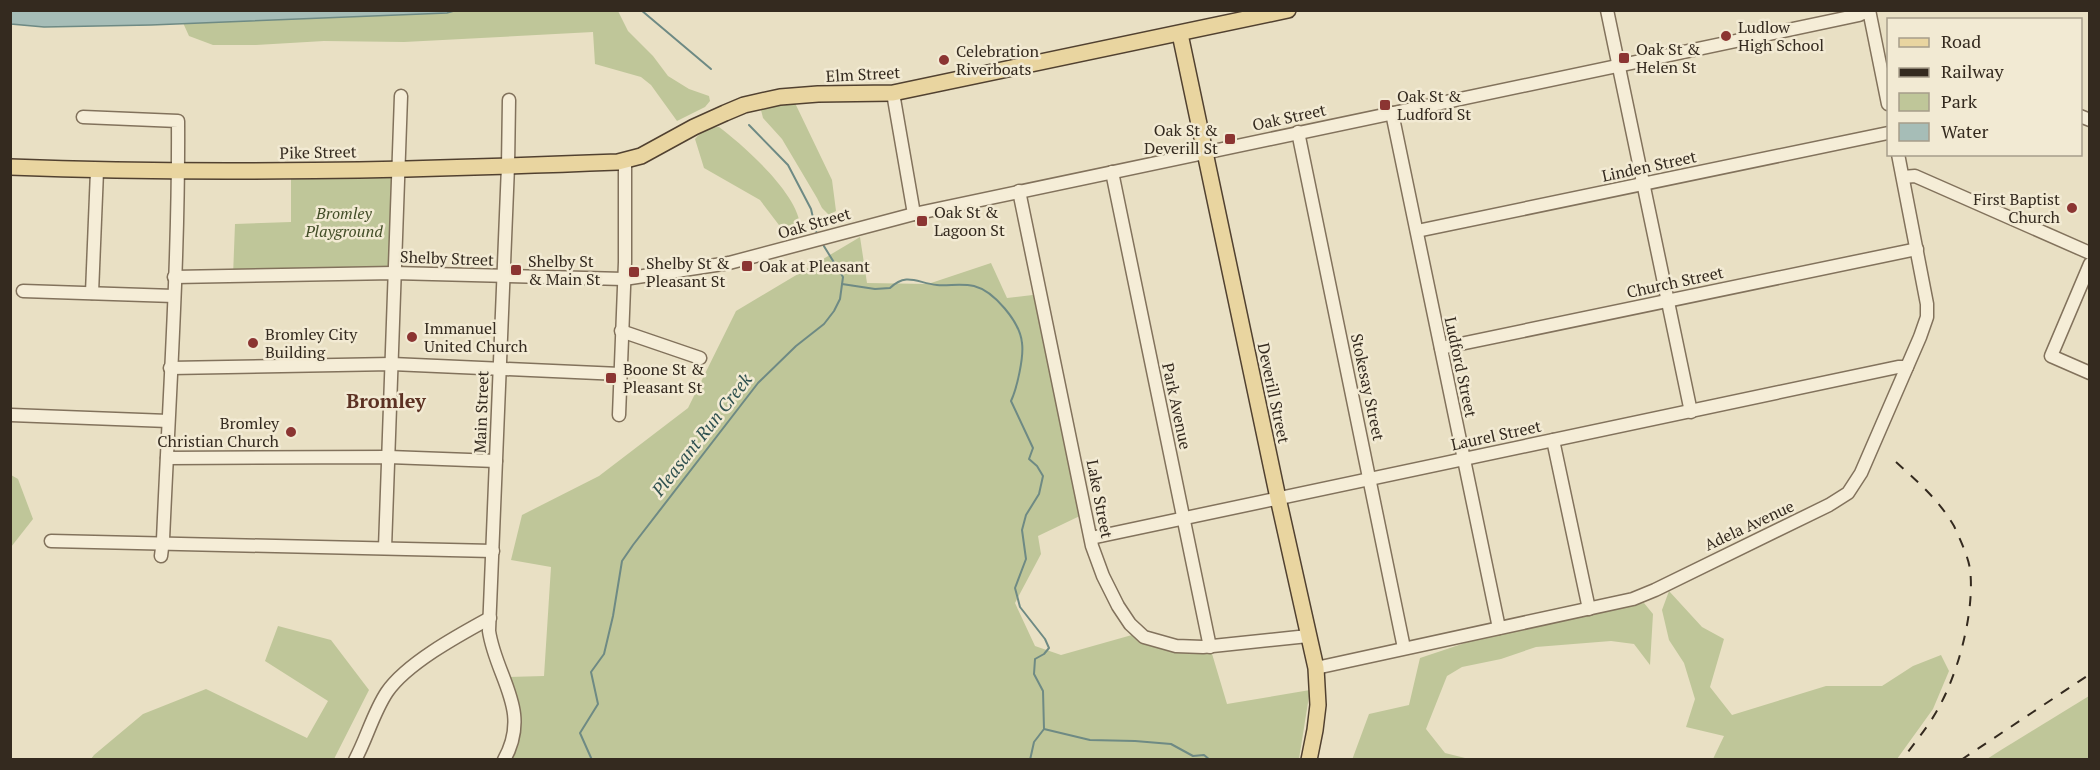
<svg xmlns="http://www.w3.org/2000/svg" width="2100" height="770" font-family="'PT Serif',serif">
<rect width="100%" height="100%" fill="#e9e0c4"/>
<g fill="#bfc699">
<polygon points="183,10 618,11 628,31 653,56 668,76 689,89 709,96 710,101 705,107 677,121 651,85 641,77 595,64 593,32 404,42 324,41 256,45 213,45 189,36 179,14"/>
<polygon points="795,103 832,180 836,211 829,215 822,208 817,198 782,139 763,118 761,110 766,105"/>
<path d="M719,127C743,145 804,198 800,231L792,234L782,229L760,200L704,168L695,139L705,128Z"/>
<polygon points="399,170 394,273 233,276 235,224 291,222 291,171"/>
<polygon points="860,237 867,283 928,284 991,263 1007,298 1041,294 1086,513 1038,536 1041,554 1015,603 1035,646 1061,655 1139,633 1210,647 1227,704 1310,690 1299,759 502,760 515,712 503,677 544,676 551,567 511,560 522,515 599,476 688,408 736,311"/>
<polygon points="11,475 18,479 33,519 11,547"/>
<polygon points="1669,591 1702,627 1724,639 1710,687 1732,715 1826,686 1882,686 1913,666 1941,655 1949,671 1933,709 1897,759 1682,759 1682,758 1713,759 1724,736 1686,727 1695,699 1684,663 1669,640 1662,610"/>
<polygon points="1644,603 1653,614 1650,665 1634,644 1611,641 1536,647 1501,659 1462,667 1447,676 1426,729 1445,753 1469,759 1352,760 1369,714 1409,705 1420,658 1477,639"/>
<polygon points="278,626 331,640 369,690 334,759 91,759 94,755 143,714 206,689 307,738 328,701 265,661"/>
<polygon points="2089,696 2089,759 1987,759 2001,750"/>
</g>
<polygon fill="#a6bdb7" stroke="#6e8a84" stroke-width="1.5" points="10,11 11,10 454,11 447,13 151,25 44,27 11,24"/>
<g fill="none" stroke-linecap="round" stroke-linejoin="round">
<g stroke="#6e8a84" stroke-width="2">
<polyline points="641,10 711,69"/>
<polyline points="749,125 788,165 811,209 817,235"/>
<path d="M842,284L875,289L890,288C907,272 917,283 937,285C949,286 961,283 974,286C994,291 1020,322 1022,343C1024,357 1017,388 1011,401L1033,448L1029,459L1037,466L1043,476L1039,494L1026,515L1022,530L1026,559L1015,588L1020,607L1045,639L1049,648L1044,654L1035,659L1034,674L1043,691L1044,729L1034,742L1030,760"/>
<polyline points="1044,729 1090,740 1135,741 1171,744 1193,756 1204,755 1210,760"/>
<polyline points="592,760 580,733 598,704 591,672 604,654 613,616 622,561 633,545 758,383 796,346 824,324 834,311 840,299 843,277 822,243"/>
</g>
<g stroke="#82725c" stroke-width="15">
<g id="minor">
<polyline points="1607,10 1691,412"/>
<polyline points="893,93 914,214"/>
<polyline points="1392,113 1499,628"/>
<polyline points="2080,116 2090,120"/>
<path d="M83,117L178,121C179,260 169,400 163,540L161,556"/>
<polyline points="1298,132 1404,648"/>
<polyline points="1112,172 1210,647"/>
<polyline points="1903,177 1915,176 2090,253"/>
<polyline points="1019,191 1092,546 1103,576 1118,606 1130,624 1144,637 1176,646 1203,647 1308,636"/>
<polyline points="1417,231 1888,133"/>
<polyline points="2090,264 2051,356 2090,373"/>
<polyline points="174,277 394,273 624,279 729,263 914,214 1859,15 1869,10 1888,104"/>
<polyline points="23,291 174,296"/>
<polyline points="92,293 97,171"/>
<polyline points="621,331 700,358"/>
<polyline points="1441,348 1917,249"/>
<polyline points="170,368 392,364 620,374"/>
<polyline points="11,415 168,421"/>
<polyline points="619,415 625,262 625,160"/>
<polyline points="1553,440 1589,609"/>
<polyline points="167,458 389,457 496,461"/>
<polyline points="1091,538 1898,367 1907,367"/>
<polyline points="51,541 493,551"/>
<polyline points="385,548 401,96"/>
<polyline points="1316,668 1633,599 1655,590 1829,505 1848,493 1861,473 1920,337 1927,317 1927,304 1898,154"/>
<path d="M355,760C367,738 373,713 387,692C407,663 459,635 490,618"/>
<path d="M504,760C532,710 496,678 489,631L508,166L509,100"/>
</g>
</g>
<g stroke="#514130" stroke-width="18">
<g id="major">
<polyline points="1180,34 1278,498 1316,668 1318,705 1315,730 1309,760"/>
<path d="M10,167C213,175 415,170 618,162L641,156L694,127L725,113L744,105L780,97L818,94L893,93L1288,10"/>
</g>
</g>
<use href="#minor" stroke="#f5edd7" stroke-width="12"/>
<use href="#major" stroke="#e9d5a0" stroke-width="15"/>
<g stroke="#342a1f" stroke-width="2" stroke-dasharray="10 10" stroke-linecap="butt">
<path d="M1896,462C1917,481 1939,500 1954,526C1960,539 1968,556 1970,569C1975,610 1959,671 1939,707C1929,726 1915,742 1902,760"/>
<polyline points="1961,760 2090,674"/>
</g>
</g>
<g fill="#8b3532" stroke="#f2ead3" stroke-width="2">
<circle cx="1726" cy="36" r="6"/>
<rect x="1618" y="52" width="12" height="12" rx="3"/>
<circle cx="944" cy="60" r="6"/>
<rect x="1379" y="99" width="12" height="12" rx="3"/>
<rect x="1224" y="133" width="12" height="12" rx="3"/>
<circle cx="2072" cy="208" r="6"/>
<rect x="916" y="215" width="12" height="12" rx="3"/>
<rect x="741" y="260" width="12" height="12" rx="3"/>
<rect x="510" y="264" width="12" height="12" rx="3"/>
<rect x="628" y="266" width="12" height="12" rx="3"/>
<circle cx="412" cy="337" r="6"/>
<circle cx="253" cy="343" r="6"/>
<rect x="605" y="372" width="12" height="12" rx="3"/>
<circle cx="291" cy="432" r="6"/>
</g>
<g text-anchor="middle" stroke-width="5" stroke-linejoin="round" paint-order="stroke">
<g font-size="16" fill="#342a1f" stroke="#f2ead3" text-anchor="start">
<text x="1738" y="33">Ludlow<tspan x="1738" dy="18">High School</tspan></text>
<text x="1636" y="55">Oak St &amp;<tspan x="1636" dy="18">Helen St</tspan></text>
<text x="956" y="57">Celebration<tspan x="956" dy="18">Riverboats</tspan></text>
<text x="1397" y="102">Oak St &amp;<tspan x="1397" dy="18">Ludford St</tspan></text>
<text x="1218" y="136" text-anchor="end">Oak St &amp;<tspan x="1218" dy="18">Deverill St</tspan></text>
<text x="2060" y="205" text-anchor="end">First Baptist<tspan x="2060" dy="18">Church</tspan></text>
<text x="934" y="218">Oak St &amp;<tspan x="934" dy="18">Lagoon St</tspan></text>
<text x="528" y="267">Shelby St<tspan x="528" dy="18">&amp; Main St</tspan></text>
<text x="646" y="269">Shelby St &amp;<tspan x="646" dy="18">Pleasant St</tspan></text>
<text x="759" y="272">Oak at Pleasant</text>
<text x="424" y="334">Immanuel<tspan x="424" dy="18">United Church</tspan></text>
<text x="265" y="340">Bromley City<tspan x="265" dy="18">Building</tspan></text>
<text x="623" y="375">Boone St &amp;<tspan x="623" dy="18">Pleasant St</tspan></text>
<text x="279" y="429" text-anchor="end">Bromley<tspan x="279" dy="18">Christian Church</tspan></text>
</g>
<g font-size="16" fill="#342a1f" stroke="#f2ead3">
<text transform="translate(863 74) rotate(-3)" y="6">Elm Street</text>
<text transform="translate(1289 117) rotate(-12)" y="6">Oak Street</text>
<text transform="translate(318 152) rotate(-1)" y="6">Pike Street</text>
<text transform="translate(1649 166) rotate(-12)" y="6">Linden Street</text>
<text transform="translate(814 223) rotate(-16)" y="6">Oak Street</text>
<text transform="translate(447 258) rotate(2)" y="6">Shelby Street</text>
<text transform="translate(1675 282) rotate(-12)" y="6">Church Street</text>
<text transform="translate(1461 367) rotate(78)" y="6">Ludford Street</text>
<text transform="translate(1368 387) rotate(78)" y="6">Stokesay Street</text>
<text transform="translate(1274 393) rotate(78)" y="6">Deverill Street</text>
<text transform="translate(1177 406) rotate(78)" y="6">Park Avenue</text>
<text transform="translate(481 412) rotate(-88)" y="6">Main Street</text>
<text transform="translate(1496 435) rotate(-12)" y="6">Laurel Street</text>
<text transform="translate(1100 499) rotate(79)" y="6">Lake Street</text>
<text transform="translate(1749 525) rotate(-25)" y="6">Adela Avenue</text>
</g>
<g font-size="16" font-style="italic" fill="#434e28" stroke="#f2ead3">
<text x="344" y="219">Bromley<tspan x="344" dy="18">Playground</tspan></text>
</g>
<g font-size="18" font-style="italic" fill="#305251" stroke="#f2ead3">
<text transform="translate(702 435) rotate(-52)" y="6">Pleasant Run Creek</text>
</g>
<g font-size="20" font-weight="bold" fill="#5c3123" stroke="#f2ead3">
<text x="386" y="408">Bromley</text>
</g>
</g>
<rect width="2100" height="770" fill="none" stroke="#342a1f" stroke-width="24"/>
<rect x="1887" y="18" width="195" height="138" fill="#f2ead3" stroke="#a69d8b" stroke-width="1.5"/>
<rect x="1899" y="38" width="30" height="9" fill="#e9d5a0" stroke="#a69d8b" stroke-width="1.5"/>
<text x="1941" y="48" font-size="18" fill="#342a1f">Road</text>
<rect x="1899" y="68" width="30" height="9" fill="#342a1f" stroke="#a69d8b" stroke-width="1.5"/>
<text x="1941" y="78" font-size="18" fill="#342a1f">Railway</text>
<rect x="1899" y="93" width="30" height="18" fill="#bfc699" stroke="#a69d8b" stroke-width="1.5"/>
<text x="1941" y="108" font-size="18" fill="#342a1f">Park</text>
<rect x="1899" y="123" width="30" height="18" fill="#a6bdb7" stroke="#a69d8b" stroke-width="1.5"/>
<text x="1941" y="138" font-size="18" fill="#342a1f">Water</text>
</svg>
